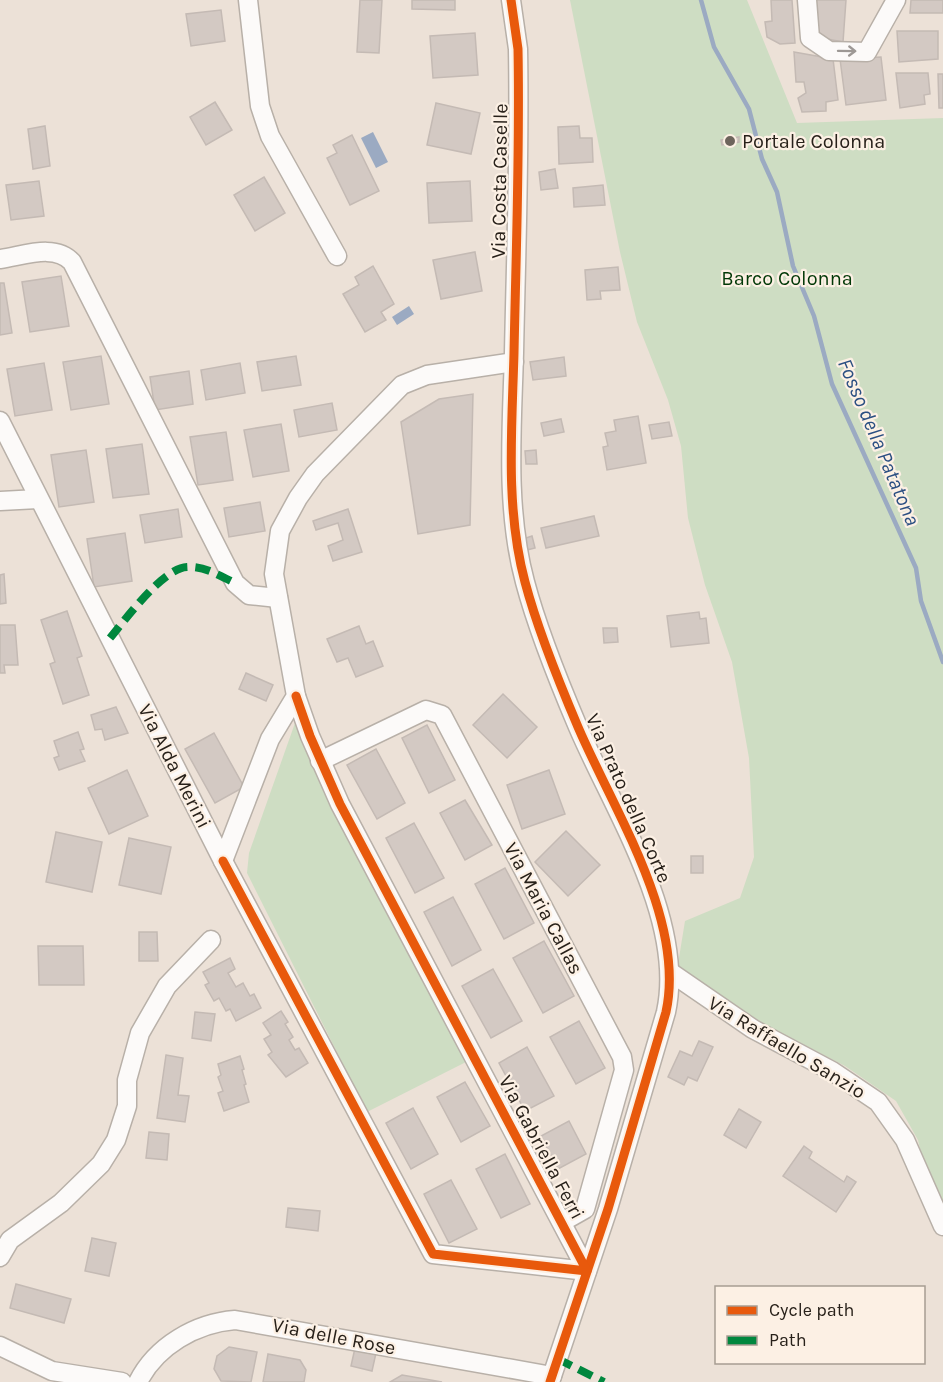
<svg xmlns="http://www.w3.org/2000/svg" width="943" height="1382" font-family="Karla,sans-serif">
<rect width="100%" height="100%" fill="#ece1d7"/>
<g fill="#ceddc3">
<polygon points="570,0 747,0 797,123 943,118 943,1211 929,1188 918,1140 896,1101 845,1066 764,1024 694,977 677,970 685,921 740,898 754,857 749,758 732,662 705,585 688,518 681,446 668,400 637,322 620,252"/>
<polygon points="295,723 308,755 468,1061 367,1112 247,873 249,853"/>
</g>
<g fill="#9baac2">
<polygon points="373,132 388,162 376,168 361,138"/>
<polygon points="409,306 414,314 397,325 392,317"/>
</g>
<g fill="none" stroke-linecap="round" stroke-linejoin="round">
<polyline stroke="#9baac2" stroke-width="4.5" points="701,0 714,47 749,109 762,159 777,192 793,266 814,316 832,384 916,568 921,601 943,662"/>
</g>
<g fill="#d3c9c3" stroke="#c4bab4" stroke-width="1.5">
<polygon points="360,0 382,0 379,53 357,52"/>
<polygon points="412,0 455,0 455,10 412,9"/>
<polygon points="771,0 792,0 795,43 780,44 767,37 765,22 772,21"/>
<polygon points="812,0 846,0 843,42 817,37"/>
<polygon points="911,0 943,0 943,13 910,13"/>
<polygon points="221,10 225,41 191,46 186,14"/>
<polygon points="897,31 938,31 938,59 899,62"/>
<polygon points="475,33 478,75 433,78 430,36"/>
<polygon points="794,52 833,59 838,100 826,102 826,111 802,112 798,98 806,93 804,82 796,82"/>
<polygon points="881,57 886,100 846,105 840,59"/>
<polygon points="896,73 928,73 930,94 924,95 925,104 900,108"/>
<polygon points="938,74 943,74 943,108 939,108"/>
<polygon points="215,102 232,130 206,145 190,117"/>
<polygon points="436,103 480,113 471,154 427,145"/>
<polygon points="45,126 50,166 33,169 28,129"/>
<polygon points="579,126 580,138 592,138 593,162 559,164 558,127"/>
<polygon points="352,135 379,191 350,205 327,158 337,153 333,145"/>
<polygon points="739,137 739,142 722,145 721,140"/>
<polygon points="555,169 558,188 541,190 539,172"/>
<polygon points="264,177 285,213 255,231 234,195"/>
<polygon points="39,181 44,216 11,220 6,185"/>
<polygon points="470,181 472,221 429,223 427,183"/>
<polygon points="603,185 605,205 574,207 573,188"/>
<polygon points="475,252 482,291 441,299 433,260"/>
<polygon points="373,266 394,304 381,312 386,320 365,332 343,294 359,285 355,277"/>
<polygon points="618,267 620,290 600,291 601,299 587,300 585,270"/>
<polygon points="61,276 69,326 30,332 22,282"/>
<polygon points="0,283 4,283 12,333 0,335"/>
<polygon points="101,356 109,404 71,410 63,362"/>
<polygon points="296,356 301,385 262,391 257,362"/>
<polygon points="564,357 566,376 533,380 530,362"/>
<polygon points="44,363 52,410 15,416 7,369"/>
<polygon points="240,363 245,393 206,400 201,370"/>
<polygon points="189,371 193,404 155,410 150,377"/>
<polygon points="473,394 470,525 418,534 401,422 439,399"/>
<polygon points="332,403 337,430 299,437 294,410"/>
<polygon points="638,416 646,463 607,470 603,447 608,446 605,433 616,431 614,420"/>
<polygon points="561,419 564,432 544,436 541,423"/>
<polygon points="669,422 672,436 652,439 649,425"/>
<polygon points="281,424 289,471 253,477 244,430"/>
<polygon points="226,432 233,480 198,485 190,437"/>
<polygon points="142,444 149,494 113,498 106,449"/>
<polygon points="86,450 94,502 59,507 51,455"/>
<polygon points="536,450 537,464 526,464 525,451"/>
<polygon points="260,502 265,531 229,537 224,508"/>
<polygon points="178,509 182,537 145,543 140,515"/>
<polygon points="348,509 362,552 333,561 328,546 343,540 338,523 316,530 313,521"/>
<polygon points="594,516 599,536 546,548 541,528"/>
<polygon points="125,533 132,581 94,587 87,539"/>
<polygon points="532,536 535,548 523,551 520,540"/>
<polygon points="4,574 6,603 0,604 0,575"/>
<polygon points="67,611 82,656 77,658 89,695 63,704 50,664 55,662 41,620"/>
<polygon points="699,612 700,619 706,618 709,643 671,647 667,616"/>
<polygon points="0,625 15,625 18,665 4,665 5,673 0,673"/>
<polygon points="359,626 366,644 373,641 383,666 356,677 348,658 337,662 327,639"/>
<polygon points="603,628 617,628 618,642 604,643"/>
<polygon points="246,673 273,685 266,701 239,689"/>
<polygon points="503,694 537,727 507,758 473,725"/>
<polygon points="116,707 128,733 105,740 102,729 95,730 91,715"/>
<polygon points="427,725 455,780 429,793 402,738"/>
<polygon points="78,732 84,749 80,750 85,761 59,770 54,758 59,756 54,741"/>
<polygon points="214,733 244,787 215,803 185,749"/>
<polygon points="376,749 405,803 377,819 347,765"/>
<polygon points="127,770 148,816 109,834 88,788"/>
<polygon points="549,770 565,814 522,829 507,785"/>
<polygon points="465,800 492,845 465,860 440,813"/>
<polygon points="414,823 444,878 415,893 386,838"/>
<polygon points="566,831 600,865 568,896 535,862"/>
<polygon points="56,832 102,842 92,892 46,882"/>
<polygon points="129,838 171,847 161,894 119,885"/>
<rect x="691" y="856" width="12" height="17"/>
<polygon points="505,868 534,923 504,939 475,884"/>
<polygon points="453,897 481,950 452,966 424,912"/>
<polygon points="139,932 157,932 158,961 139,961"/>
<polygon points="544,941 574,996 543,1013 513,958"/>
<polygon points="38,946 83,946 84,985 39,985"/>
<polygon points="230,958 235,969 228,973 236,987 243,983 250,996 254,994 261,1008 236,1021 230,1009 226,1011 219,998 214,1001 205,985 209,983 203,972"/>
<polygon points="493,969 522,1021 491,1038 462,986"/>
<polygon points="281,1011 288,1022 285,1024 293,1037 289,1040 295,1050 299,1048 308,1063 286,1077 268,1055 272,1052 264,1039 271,1035 263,1023"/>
<polygon points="195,1012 215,1014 211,1041 192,1038"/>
<polygon points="579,1021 605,1068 576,1084 550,1037"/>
<polygon points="699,1041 713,1047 697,1081 688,1077 684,1085 668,1077 680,1051 692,1056"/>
<polygon points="527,1047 554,1096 525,1111 499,1063"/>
<polygon points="166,1055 183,1058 178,1095 189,1096 185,1122 157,1118"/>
<polygon points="240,1056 244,1069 242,1070 246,1084 244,1085 249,1102 224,1111 218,1093 223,1091 218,1077 221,1075 218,1064"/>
<polygon points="465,1082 490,1126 461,1142 437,1097"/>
<polygon points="413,1108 438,1154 411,1169 386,1123"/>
<polygon points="739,1109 761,1122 746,1148 724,1135"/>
<polygon points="569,1121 586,1154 558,1169 541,1136"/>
<polygon points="149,1132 169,1134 167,1160 146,1158"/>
<polygon points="804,1146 812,1152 809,1158 844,1182 847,1176 856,1182 836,1212 783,1176"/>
<polygon points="505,1154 530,1204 501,1218 476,1169"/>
<polygon points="451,1180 477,1229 449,1243 424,1194"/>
<polygon points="288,1208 320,1211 318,1231 286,1227"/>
<polygon points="92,1238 116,1243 109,1276 85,1271"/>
<polygon points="16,1284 71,1299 64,1323 10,1308"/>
<polygon points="229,1347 257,1352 251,1382 221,1381 214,1369 217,1356"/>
<polygon points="355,1348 376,1353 372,1371 351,1366"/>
<polygon points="268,1354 300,1360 306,1370 304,1382 263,1382"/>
<polygon points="402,1375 442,1382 390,1382"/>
</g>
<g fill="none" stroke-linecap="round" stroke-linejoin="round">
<g stroke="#b8b0a8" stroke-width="21">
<g id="minor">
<polyline points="248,0 260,106 270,136 337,256"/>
<path d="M511,0L518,49C520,151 516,252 514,353C512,428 505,508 525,582C538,631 558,680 578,727C613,809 686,920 666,1012L608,1209L550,1382"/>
<polyline points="807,0 810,38 829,51 867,52 896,0"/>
<path d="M0,259C23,256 55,243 72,262L235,583L249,595L278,598"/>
<polyline points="0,421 223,861 270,739 296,696 274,574 280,531 298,498 315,474 402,385 427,375 514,362"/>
<polyline points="0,501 38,499"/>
<polyline points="320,761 426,710 442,715 622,1057 624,1070 585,1209 562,1222"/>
<polyline points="223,861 433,1254 587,1271 340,804 310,736 296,696"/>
<polyline points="670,972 753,1029 832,1071 878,1102 905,1140 943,1226"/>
<polyline points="0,1257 10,1240 61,1203 101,1164 116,1140 127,1106 127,1080 140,1033 167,986 211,940"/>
<polyline points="0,1346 52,1371 122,1382"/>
<path d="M138,1382C156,1346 196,1323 235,1320L552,1376"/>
</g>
</g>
<use href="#minor" stroke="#fcfaf9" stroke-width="18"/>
<g stroke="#00873e" stroke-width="8" stroke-dasharray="15 8" stroke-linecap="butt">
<path d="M110,638C125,620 163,568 187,567C205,566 220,576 235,583"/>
<polyline points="558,1359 604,1382"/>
</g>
<g stroke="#fcf0e4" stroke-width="13">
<g id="cycleway">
<path d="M511,0L518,49C520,151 516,252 514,353C512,428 505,508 525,582C538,631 558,680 578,727C613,809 686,920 666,1012L608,1209L550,1382"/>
<polyline points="223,861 433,1254 587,1271 340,804 310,736 296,696"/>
</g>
</g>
<use href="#cycleway" stroke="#e8590c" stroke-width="9"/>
</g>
<defs><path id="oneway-shaft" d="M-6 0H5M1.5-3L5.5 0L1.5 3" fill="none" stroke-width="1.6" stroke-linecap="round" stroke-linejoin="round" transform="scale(1.5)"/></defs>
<use stroke="#9d9895" href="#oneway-shaft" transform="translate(847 51) rotate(1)"/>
<circle fill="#6d645c" stroke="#fcf0e4" stroke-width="2" cx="730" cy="141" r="6"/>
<g text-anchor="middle" stroke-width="4.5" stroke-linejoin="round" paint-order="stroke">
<g font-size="20" fill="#28211a" stroke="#fcf0e4" text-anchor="start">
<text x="742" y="148">Portale Colonna</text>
</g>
<g font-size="20" fill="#28211a" stroke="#fcf0e4">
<text transform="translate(499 181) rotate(-89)" y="7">Via Costa Caselle</text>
<text transform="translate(175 766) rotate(63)" y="7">Via Alda Merini</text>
<text transform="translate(629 798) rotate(66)" y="7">Via Prato della Corte</text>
<text transform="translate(544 908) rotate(62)" y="7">Via Maria Callas</text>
<text transform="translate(787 1047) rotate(31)" y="7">Via Raffaello Sanzio</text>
<text transform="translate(542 1147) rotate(62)" y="7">Via Gabriella Ferri</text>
<text transform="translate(334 1336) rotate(11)" y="7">Via delle Rose</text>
</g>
<g font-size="20" fill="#013806" stroke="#fcf0e4">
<text x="787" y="285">Barco Colonna</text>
</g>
<g font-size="21" font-style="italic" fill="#2b4f82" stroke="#fcf0e4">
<text transform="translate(879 442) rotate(67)" y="7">Fosso della Patatona</text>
</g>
</g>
<rect x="715" y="1286" width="210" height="78" fill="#fcf0e4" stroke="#a79d93" stroke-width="1.5"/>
<rect x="727" y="1306" width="30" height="9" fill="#e8590c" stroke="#a79d93" stroke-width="1.5"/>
<text x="769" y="1316" font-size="18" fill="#28211a">Cycle path</text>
<rect x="727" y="1336" width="30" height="9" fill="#00873e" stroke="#a79d93" stroke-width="1.5"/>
<text x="769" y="1346" font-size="18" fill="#28211a">Path</text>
</svg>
